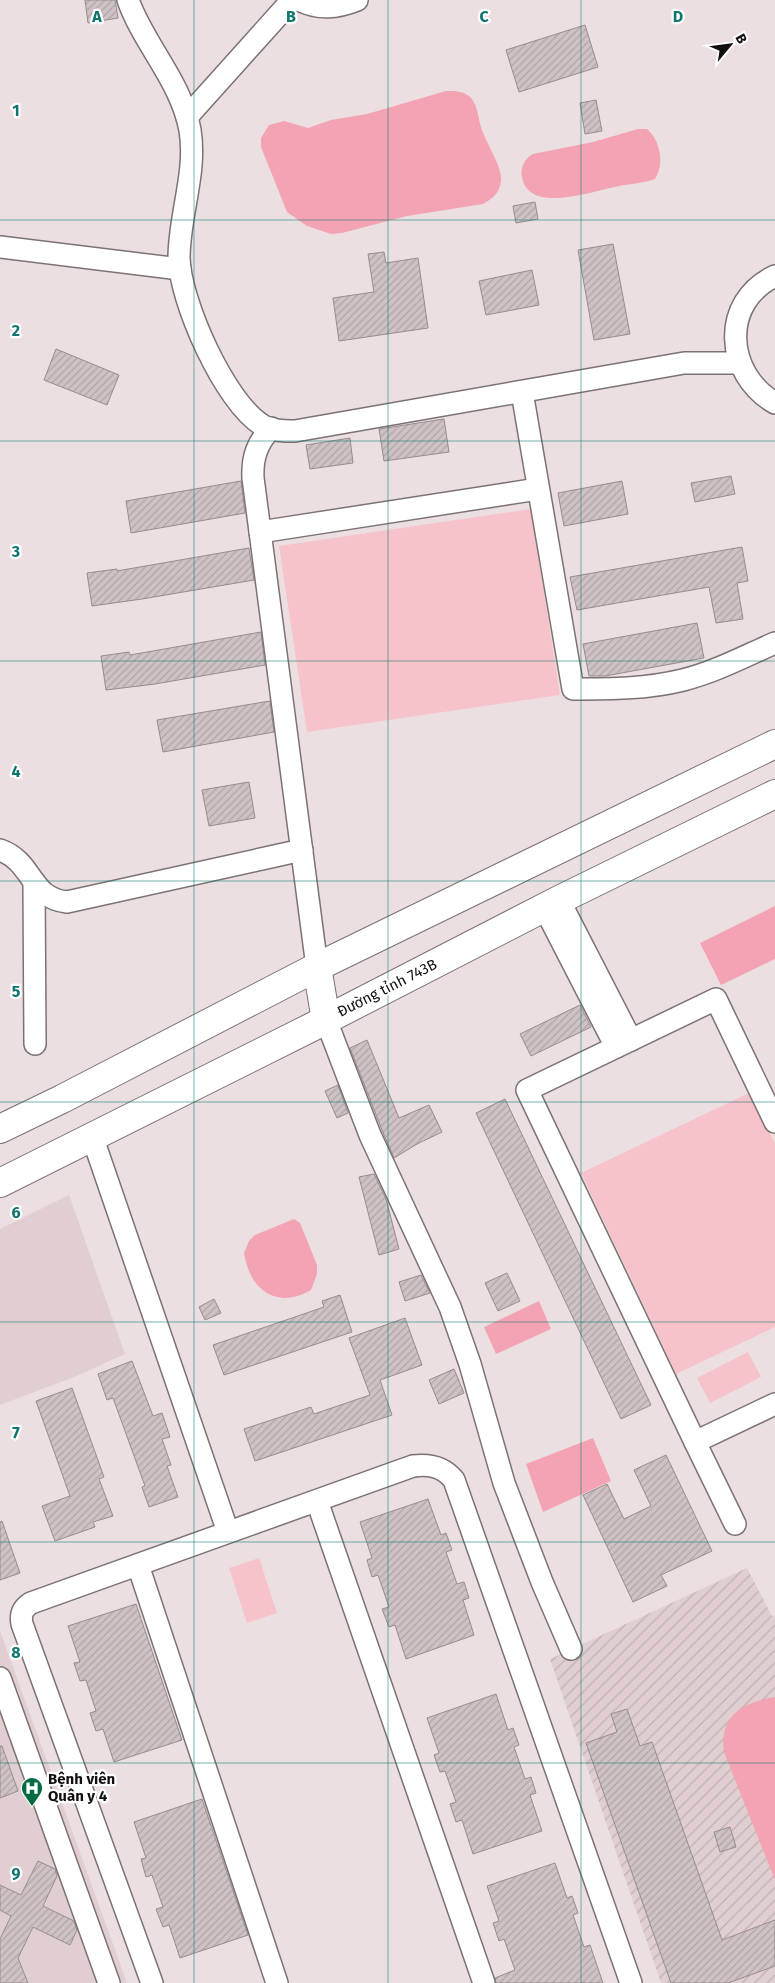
<svg xmlns="http://www.w3.org/2000/svg" width="775" height="1983" font-family="'Fira Sans',sans-serif">
<defs>
<pattern id="industrial-furrows" width="10" height="10" patternUnits="userSpaceOnUse" patternTransform="scale(1.25)"><rect width="10" height="10" fill="#e1ced1"/><path d="M-1 1l2-2M0 10L10 0M9 11l2-2" fill="none" stroke="#c0b0b2"/></pattern>
<pattern id="building-hatch" width="6" height="6" patternUnits="userSpaceOnUse" patternTransform="scale(1.25)"><rect width="6" height="6" fill="#cec2c4"/><path d="M-1 1l2-2M0 6l6-6M5 7l2-2" fill="none" stroke="#b0a6a7"/></pattern>
</defs>
<rect width="100%" height="100%" fill="#ebdfe1"/>
<g fill="#e1ced1">
<polygon points="69,1195 125,1354 74,1377 0,1405 0,1229"/>
<polygon points="0,1631 127,1983 0,1983"/>
</g>
<polygon fill="url(#industrial-furrows)" points="747,1568 772,1616 775,1615 775,1983 661,1983 550,1659"/>
<g fill="#f7c3cb">
<polygon points="531,509 560,695 307,732 279,546"/>
<polygon points="751,1092 775,1144 775,1327 676,1374 581,1173"/>
<polygon points="748,1352 761,1377 710,1403 697,1378"/>
<polygon points="259,1558 277,1613 247,1623 229,1568"/>
</g>
<g fill="#f3a3b1">
<path d="M446,91C455,91 465,91 471,98C478,106 478,118 481,127C485,142 503,167 501,181C499,194 493,198 483,204L407,216L342,233L331,234L307,226L287,212L261,147V138L269,125L284,121L308,128L331,120L367,114Z"/>
<path d="M638,129H647C660,140 665,164 655,179C640,184 625,184 610,188C587,193 528,213 522,177C520,168 525,158 533,154L593,142Z"/>
<polygon points="775,906 775,959 721,985 700,943"/>
<path d="M294,1219L300,1223L317,1265V1274L311,1290C276,1310 250,1290 244,1253L249,1241L255,1235Z"/>
<polygon points="539,1301 551,1329 496,1354 484,1327"/>
<polygon points="593,1438 611,1481 543,1512 526,1464"/>
<path d="M775,1697V1880L724,1752C719,1715 743,1702 775,1697Z"/>
</g>
<g fill="url(#building-hatch)" stroke="#978c8d">
<polygon points="85,0 115,0 118,18 88,23"/>
<polygon points="585,25 598,67 519,92 506,50"/>
<polygon points="596,100 602,131 585,134 580,103"/>
<polygon points="535,202 538,219 516,223 513,206"/>
<polygon points="613,244 630,334 594,340 578,250"/>
<polygon points="384,252 386,263 418,258 428,328 339,341 333,298 374,292 368,254"/>
<polygon points="532,270 539,305 486,315 479,281"/>
<polygon points="56,349 119,375 107,405 44,380"/>
<polygon points="444,419 449,452 384,461 379,429"/>
<polygon points="350,438 353,463 310,469 306,445"/>
<polygon points="731,476 735,494 695,502 691,483"/>
<polygon points="241,481 245,513 131,533 126,501"/>
<polygon points="622,481 628,514 564,526 558,493"/>
<polygon points="742,547 748,581 737,583 743,619 716,623 709,587 577,610 570,577"/>
<polygon points="249,548 254,580 142,599 92,606 87,573 117,569 117,571"/>
<polygon points="697,623 704,658 605,676 589,676 583,644"/>
<polygon points="261,632 265,665 155,684 106,690 101,656 129,652 130,655"/>
<polygon points="270,701 274,732 163,752 157,720"/>
<polygon points="249,782 255,818 209,826 202,790"/>
<polygon points="580,1005 591,1027 531,1056 520,1034"/>
<polygon points="367,1040 399,1118 429,1105 442,1132 417,1144 394,1158 382,1130 350,1048"/>
<polygon points="338,1085 348,1113 337,1118 325,1091"/>
<polygon points="505,1099 651,1405 621,1419 476,1113"/>
<polygon points="374,1174 386,1199 399,1249 379,1255 359,1177"/>
<polygon points="507,1273 520,1301 498,1311 485,1283"/>
<polygon points="421,1275 430,1293 405,1301 399,1282"/>
<polygon points="340,1295 352,1332 224,1375 213,1345 324,1307 322,1301"/>
<polygon points="214,1299 221,1313 205,1320 199,1307"/>
<polygon points="405,1318 422,1365 380,1380 392,1415 255,1461 244,1429 311,1407 314,1414 370,1395 349,1338"/>
<polygon points="132,1361 153,1416 162,1413 170,1437 162,1439 171,1465 167,1466 178,1497 149,1507 142,1487 145,1486 113,1398 107,1400 98,1374"/>
<polygon points="454,1369 464,1393 439,1404 429,1380"/>
<polygon points="72,1388 104,1477 99,1479 113,1516 93,1522 95,1527 55,1541 42,1506 70,1496 36,1401"/>
<polygon points="666,1455 712,1551 661,1575 667,1586 633,1602 583,1495 607,1484 624,1519 651,1506 634,1470"/>
<polygon points="428,1499 441,1535 446,1533 452,1550 446,1552 457,1584 464,1582 469,1598 463,1600 474,1635 406,1659 395,1625 389,1627 382,1609 389,1607 378,1575 372,1577 367,1560 372,1558 360,1522"/>
<polygon points="2,1521 20,1573 0,1580 0,1522"/>
<polygon points="136,1604 182,1740 114,1762 103,1729 96,1731 90,1713 96,1711 86,1680 80,1681 74,1663 80,1662 68,1626"/>
<polygon points="496,1694 508,1730 513,1728 519,1745 514,1747 525,1779 531,1777 536,1793 530,1795 542,1831 473,1854 462,1820 456,1822 450,1804 456,1802 445,1771 440,1772 434,1755 439,1753 427,1718"/>
<polygon points="627,1709 640,1746 652,1742 722,1940 775,1920 775,1966 728,1983 671,1983 586,1743 617,1732 611,1714"/>
<polygon points="0,1746 2,1746 18,1791 0,1798"/>
<polygon points="202,1799 248,1935 180,1958 169,1925 163,1927 156,1909 163,1907 152,1875 146,1877 141,1859 146,1858 134,1822"/>
<polygon points="730,1827 736,1847 720,1852 714,1832"/>
<polygon points="38,1861 55,1869 57,1876 43,1906 74,1921 77,1930 70,1945 33,1927 18,1958 28,1983 0,1983 0,1939 11,1916 0,1910 0,1885 21,1895"/>
<polygon points="555,1863 567,1898 572,1896 578,1913 573,1915 584,1947 590,1945 603,1983 496,1983 495,1978 515,1970 504,1939 499,1941 493,1923 499,1921 487,1886"/>
</g>
<g fill="none" stroke-linecap="round" stroke-linejoin="round">
<g stroke="#7c7273" stroke-width="24">
<g id="minor">
<path d="M128,0C144,45 181,81 190,130C197,173 179,215 179,258C180,301 224,401 262,425C271,431 284,431 295,431L684,363H739"/>
<path d="M299,0C319,10 337,8 357,0"/>
<polyline points="187,117 292,0"/>
<polyline points="0,247 180,269"/>
<path d="M775,276C720,302 725,374 775,403"/>
<path d="M522,392L573,689C609,689 647,689 683,680C715,672 745,656 775,643"/>
<path d="M271,428C257,443 252,458 253,478L317,967"/>
<polyline points="260,532 538,489"/>
<path d="M0,850C34,862 29,898 67,902L302,850"/>
<polyline points="34,882 35,1044"/>
<polyline points="559,900 631,1040"/>
<polyline points="544,907 616,1047"/>
<polyline points="326,1020 370,1135 450,1307 470,1364 504,1483 542,1582 571,1649"/>
<polyline points="775,1122 716,999 527,1090 695,1442 775,1404"/>
<polyline points="92,1136 228,1532"/>
<polyline points="695,1442 735,1524"/>
<polyline points="317,1501 484,1983"/>
<polyline points="138,1565 277,1983"/>
<polyline points="0,1678 109,1983"/>
<path d="M152,1983L22,1624C20,1614 23,1608 31,1603L413,1466C429,1464 443,1466 454,1480L631,1983"/>
</g>
</g>
<g stroke="#7c7273" stroke-width="30">
<g id="major">
<polyline points="317,967 326,1020"/>
<polyline points="0,1129 62,1099 317,967 775,744"/>
<polyline points="0,1183 312,1027 559,900 775,794"/>
</g>
</g>
<use href="#minor" stroke="#fff" stroke-width="21"/>
<use href="#major" stroke="#fff" stroke-width="28"/>
</g>
<path fill="none" stroke="#0f766e" stroke-width="1" stroke-opacity="0.55" d="M194,0V1983M388,0V1983M581,0V1983M0,220H775M0,441H775M0,661H775M0,881H775M0,1102H775M0,1322H775M0,1542H775M0,1763H775"/>
<defs>
<g id="hospital-pin" transform="scale(1.125)"><path d="M0 17L-7.5 6A9.5 9.5 0 1 1 7.5 6Z" fill="#056c42" stroke="#fff"/><path d="M-5-5h3v3.5h4V-5h3V5h-3V1.5h-4V5h-3Z" fill="#fff"/></g>
</defs>
<g fill-rule="evenodd">
<use href="#hospital-pin" x="32" y="1788"/>
</g>
<g text-anchor="middle" stroke-width="4.5" stroke-linejoin="round" paint-order="stroke">
<g font-size="15" fill="#130f0f" stroke="#fff">
<text transform="translate(387 988) rotate(-27)" y="5">Đường tỉnh 743B</text>
</g>
<g font-size="15" font-weight="bold" fill="#130f0f" stroke="#fff" text-anchor="start">
<text x="48" y="1784">Bệnh viên<tspan x="48" dy="17">Quân y 4</tspan></text>
</g>
</g>
<g font-size="16" text-anchor="middle" font-weight="bold" fill="#0f766e" stroke="#fff" stroke-width="4.5" stroke-linejoin="round" paint-order="stroke">
<text x="97" y="22">A</text>
<text x="291" y="22">B</text>
<text x="484" y="22">C</text>
<text x="678" y="22">D</text>
<text x="16" y="116">1</text>
<text x="16" y="336">2</text>
<text x="16" y="557">3</text>
<text x="16" y="777">4</text>
<text x="16" y="997">5</text>
<text x="16" y="1218">6</text>
<text x="16" y="1438">7</text>
<text x="16" y="1658">8</text>
<text x="16" y="1879">9</text>
</g>
<g transform="translate(730 45) rotate(61)" stroke="#ffffff" stroke-width="4" paint-order="stroke">
<path d="M0-4L9 19L0 12L-9 19Z" fill="#130f0f"/>
<text y="-8" font-size="14" font-weight="bold" text-anchor="middle" fill="#130f0f">B</text>
</g>
</svg>
